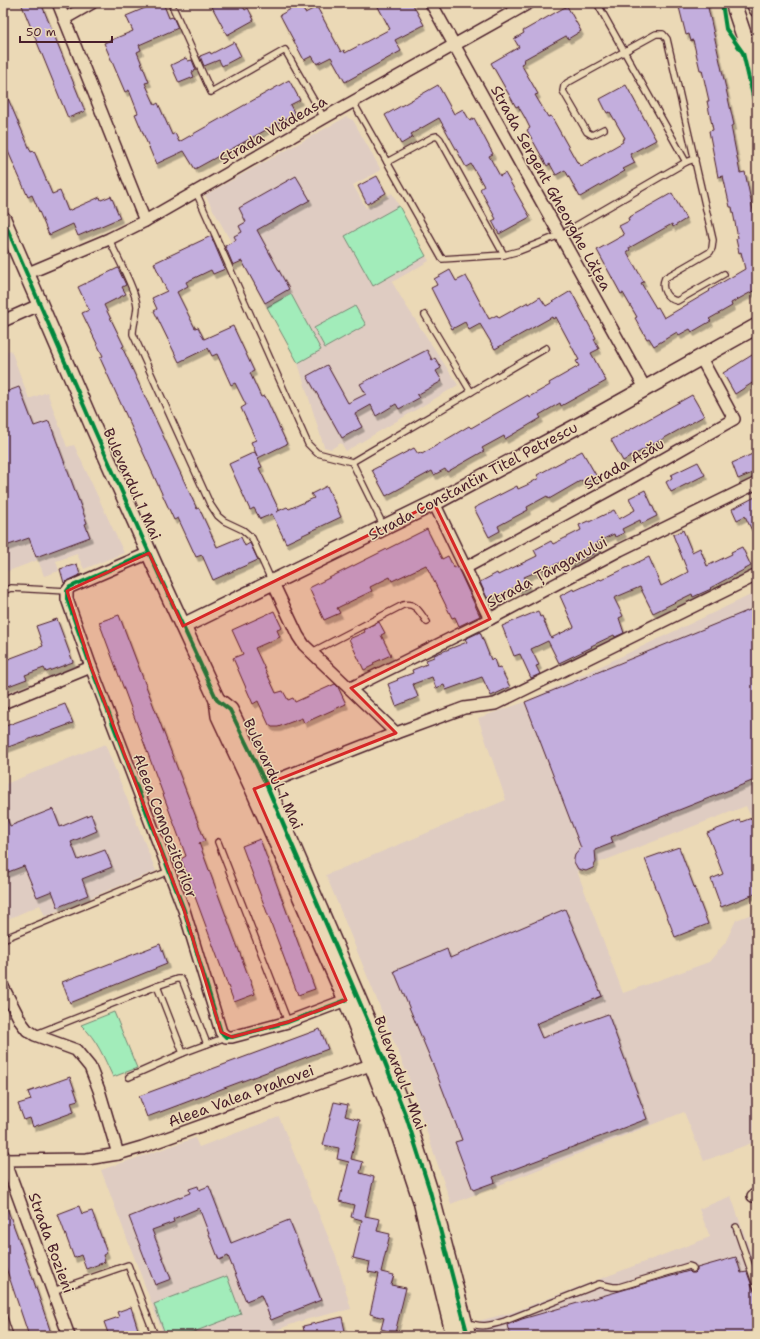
<svg xmlns="http://www.w3.org/2000/svg" width="760" height="1339" font-family="'Shantell Sans',sans-serif">
<defs>
<filter id="shadow"><feDropShadow dx="2.5" dy="4.5" stdDeviation="0" flood-color="#0004"/></filter>
</defs>
<rect width="100%" height="100%" fill="#ebd9b6"/>
<filter id="ink" filterUnits="userSpaceOnUse"><feTurbulence type="fractalNoise" baseFrequency=".025" numOctaves="2"/><feDisplacementMap in="SourceGraphic" scale="8" xChannelSelector="R" yChannelSelector="G"/><feConvolveMatrix kernelMatrix="1 2 1 2 8 2 1 2 1" color-interpolation-filters="sRGB"/></filter>
<g filter="url(#ink)">
<g fill="#dfccc2">
<polygon points="346,117 353,120 381,170 353,185 366,208 392,193 429,261 392,282 405,304 458,385 346,451 341,443 331,449 324,447 298,363 205,195"/>
<polygon points="11,350 29,399 47,392 67,447 74,445 124,553 84,569 77,554 56,561 59,571 44,576 38,560 3,573 3,353"/>
<polygon points="757,592 757,831 746,806 577,871 623,993 709,962 725,943 736,920 757,912 757,1141 704,1161 684,1112 451,1204 408,1076 326,875 506,800 478,718 525,702"/>
<polygon points="105,744 156,871 45,916 40,905 8,919 3,908 3,785"/>
<polygon points="279,1117 336,1256 351,1309 304,1320 259,1336 164,1336 101,1170 195,1138 199,1147"/>
<polygon points="731,1196 757,1271 757,1336 445,1336 444,1330 513,1312 710,1237 699,1209"/>
</g>
<g fill="#a2ecba" stroke="#768672">
<polygon points="399,206 426,256 373,286 345,236"/>
<polygon points="291,294 321,350 298,363 267,307"/>
<polygon points="355,306 366,325 325,348 314,328"/>
<path d="M114,1012L137,1068L113,1077C104,1058 97,1039 81,1025Z"/>
<polygon points="227,1276 241,1314 183,1336 166,1336 154,1304"/>
</g>
<g fill="#c3aedd" stroke="#4a1f2b" filter="url(#shadow)">
<polygon points="21,3 41,3 85,111 68,118"/>
<polygon points="157,3 163,3 169,18 173,17 178,28 139,45 141,50 137,52 149,82 145,83 155,105 158,103 172,135 175,133 179,142 289,80 300,100 290,105 295,114 195,169 184,151 156,164 135,114 138,113 129,90 125,92 104,43 133,31 126,16"/>
<polygon points="210,3 241,3 245,10 248,8 254,20 227,35"/>
<polygon points="376,3 412,3 424,25 395,40 401,51 345,82 331,57 317,64 312,56 304,60 280,15 300,4 305,13 317,7 341,52 344,50 345,53 390,29"/>
<polygon points="678,3 707,3 734,125 731,126 740,173 745,172 757,230 757,267 753,267 754,277 757,281 757,289 731,303 732,306 709,319 711,321 692,332 690,329 679,335 677,332 654,346 649,338 647,339 635,318 637,317 623,293 621,294 597,250 624,235 619,226 629,221 628,218 672,193 686,219 673,227 672,224 629,248 630,250 627,252 644,282 641,283 656,308 658,307 664,318 710,291 709,290 745,269 741,252 739,253 736,239 738,238 732,207 730,207 723,176 718,177 709,131 713,130 707,101 709,101 702,70 700,70 693,40 691,41 689,34 686,35"/>
<polygon points="567,6 581,31 568,39 566,36 523,60 525,62 521,64 538,94 535,95 548,117 551,116 578,164 579,163 581,166 623,142 622,140 625,138 610,112 607,113 600,99 626,85 656,140 630,154 635,163 623,169 625,171 580,197 565,170 556,175 550,164 547,166 527,130 530,128 524,116 518,106 516,107 491,63 519,47 514,39 524,33 523,31"/>
<polygon points="234,42 241,56 222,66 219,60 204,66 200,56 210,52 211,54"/>
<polygon points="186,58 188,61 192,60 196,70 192,72 194,77 179,83 171,65"/>
<polygon points="438,85 454,114 463,109 470,121 474,118 493,154 489,156 500,176 505,173 530,217 499,234 492,221 496,219 480,189 484,186 471,164 466,167 439,118 411,134 413,137 401,144 385,115"/>
<polygon points="3,87 31,152 34,151 52,194 60,191 68,211 100,197 101,200 111,196 120,218 78,236 73,224 49,235 32,195 28,197 3,140"/>
<polygon points="296,176 310,200 257,230 289,289 265,303 242,261 233,265 225,246 236,240 234,236 242,232 239,226 246,222 239,208"/>
<polygon points="377,176 386,193 367,204 358,186"/>
<polygon points="211,236 225,269 213,274 211,270 186,282 188,286 177,292 195,328 198,327 204,339 233,326 254,371 250,373 261,397 265,396 287,444 258,458 251,442 256,440 241,408 246,405 235,383 231,385 217,354 212,356 208,348 179,362 154,311 157,309 152,298 167,291 154,263"/>
<polygon points="118,268 126,285 122,287 126,294 104,305 124,346 122,347 197,509 199,508 217,547 241,537 245,546 250,543 258,560 213,580 202,555 196,557 178,518 174,520 100,358 103,356 82,313 89,310 78,287"/>
<polygon points="450,270 456,281 466,276 489,319 497,315 499,318 528,302 529,304 540,297 546,306 571,291 596,338 594,339 599,349 591,353 606,381 561,406 560,403 539,415 541,418 505,439 504,436 482,448 484,451 447,472 445,469 434,475 432,471 386,496 372,470 414,448 418,454 421,453 422,454 469,426 471,428 528,395 529,397 550,385 549,383 579,366 576,361 579,360 556,317 553,319 552,317 495,349 480,324 469,330 465,322 452,329 431,288 437,285 434,279"/>
<polygon points="427,350 432,360 435,358 441,368 436,371 442,381 417,395 419,398 399,409 396,404 376,416 371,405 355,414 362,427 342,438 307,376 327,365 348,403 366,394 360,384"/>
<polygon points="757,352 757,380 735,394 723,373"/>
<polygon points="19,387 34,426 49,421 87,523 85,524 90,537 36,557 29,538 3,547 3,393"/>
<polygon points="692,395 704,416 623,461 611,440"/>
<polygon points="582,451 597,477 584,484 582,480 549,499 547,496 527,507 528,510 498,526 500,531 489,537 474,508 517,486 518,489 527,485 539,478 537,475"/>
<polygon points="255,452 262,467 259,468 279,510 276,512 287,507 289,509 314,498 311,494 327,486 341,517 286,543 272,514 260,519 254,508 250,510 229,464"/>
<polygon points="757,452 757,471 738,479 732,463"/>
<polygon points="698,462 705,475 671,492 666,482 672,478 671,475"/>
<polygon points="645,490 657,516 641,524 640,520 622,529 624,533 615,537 614,534 597,542 601,550 571,565 567,559 544,570 543,569 524,577 529,587 519,591 517,586 493,598 492,596 487,598 480,582 497,573 498,575 537,556 534,550 551,541 553,544 581,530 579,525 588,521 589,522 614,510 619,519 635,510 629,498"/>
<polygon points="757,496 757,541 745,516 737,520 732,509"/>
<polygon points="427,529 442,559 448,556 454,568 457,566 480,616 459,626 455,617 452,618 426,565 392,581 390,577 370,587 372,591 337,608 340,613 324,620 309,588"/>
<polygon points="683,530 692,552 700,548 707,566 732,554 731,552 742,547 751,566 710,588 711,589 693,597 692,594 653,613 640,587 614,598 623,616 619,618 624,633 615,637 614,635 591,646 592,647 559,663 548,641 531,649 539,665 536,666 540,674 531,678 520,654 514,656 502,626 538,611 540,617 542,616 551,638 574,627 560,596 573,589 574,591 600,579 601,580 649,557 661,586 688,572 673,535"/>
<polygon points="77,564 80,575 64,583 60,569"/>
<polygon points="757,607 757,779 611,837 613,843 595,850 596,862 593,868 586,871 578,869 574,862 574,859 575,855 581,848 525,702"/>
<polygon points="274,611 282,628 277,630 280,637 255,648 276,693 283,691 288,700 293,698 295,702 335,684 338,687 346,704 304,723 302,718 278,727 272,727 269,725 258,701 253,704 233,658 243,654 232,630"/>
<polygon points="119,615 205,841 199,843 255,994 234,1002 181,859 186,856 99,622"/>
<polygon points="57,619 73,662 46,672 44,668 25,675 27,679 3,688 3,661 43,646 36,626"/>
<polygon points="379,622 385,633 381,635 391,655 373,663 374,665 364,670 349,639 365,632 364,630"/>
<polygon points="480,632 491,660 494,659 497,668 500,667 510,687 491,696 482,677 446,690 444,685 436,688 432,677 413,684 418,697 396,706 388,684 398,680 397,679 413,673 412,670 427,664 426,660 434,657 434,655 467,642 465,639"/>
<polygon points="65,704 73,723 3,749 3,727"/>
<polygon points="3,809 10,826 53,809 60,827 91,814 97,831 71,842 78,860 105,850 112,867 82,879 88,895 58,907 52,891 37,897 24,866 3,874"/>
<polygon points="757,816 757,893 721,907 711,879 723,874 707,833 740,820 741,822"/>
<polygon points="260,839 315,989 298,995 242,846"/>
<polygon points="679,847 708,924 675,937 645,859"/>
<polygon points="565,909 602,996 536,1024 542,1038 608,1014 647,1119 493,1177 495,1182 473,1190 455,1142 462,1140 434,1067 394,971 447,949 450,958"/>
<polygon points="160,944 167,964 70,1003 62,982"/>
<polygon points="320,1029 328,1049 147,1117 139,1096"/>
<polygon points="70,1077 78,1100 71,1102 74,1112 33,1127 30,1118 24,1120 18,1104 31,1100 28,1092"/>
<polygon points="334,1102 348,1105 345,1116 360,1120 351,1159 363,1162 360,1173 374,1177 365,1216 380,1219 377,1231 390,1234 381,1272 394,1275 391,1285 406,1288 395,1333 381,1329 384,1318 370,1314 379,1274 368,1272 370,1262 353,1258 362,1220 351,1217 354,1205 339,1201 349,1162 337,1159 339,1148 323,1145"/>
<polygon points="198,1186 199,1190 209,1186 231,1243 289,1220 321,1300 271,1320 261,1295 246,1301 228,1256 219,1260 199,1208 173,1219 174,1222 152,1230 171,1279 155,1285 129,1217 190,1193 189,1189"/>
<polygon points="3,1200 4,1200 29,1267 52,1336 29,1336 3,1259"/>
<polygon points="79,1206 82,1214 92,1211 107,1253 103,1255 105,1262 86,1269 81,1255 74,1258 58,1214"/>
<polygon points="736,1257 741,1273 747,1272 753,1289 757,1297 757,1336 510,1336 507,1325 522,1319 689,1271 691,1273 695,1273 697,1271 697,1268"/>
<polygon points="131,1307 140,1336 109,1336 104,1322 119,1317 117,1312"/>
<polygon points="342,1317 346,1336 305,1336 303,1326"/>
</g>
<g fill="none" stroke-linecap="round" stroke-linejoin="round">
<g stroke="#4a1f2b" stroke-width="8">
<g id="lane">
<polyline points="171,3 211,92 285,50 324,118"/>
<polyline points="597,3 686,162"/>
<polyline points="353,102 442,259 504,255 519,251 560,235 686,162 695,159"/>
<path d="M604,129L592,135L587,132L563,91L564,86L567,83L656,34H663L667,39L713,240L712,248L710,252L665,278C660,289 667,299 677,301L724,274"/>
<polyline points="387,162 433,137 437,136 440,139 504,255"/>
<polyline points="196,192 308,444 317,453 352,462 384,527"/>
<path d="M109,239C116,255 136,290 137,306C137,315 133,325 133,334L210,504L218,516L224,521L243,530L252,538L272,582"/>
<polyline points="425,315 471,392"/>
<polyline points="352,462 546,348"/>
<polyline points="3,591 11,588 67,591"/>
<path d="M312,652L403,605C416,602 420,613 427,622"/>
<polyline points="218,842 288,1022"/>
<polyline points="3,939 169,871"/>
<polyline points="157,986 183,1053"/>
<polyline points="36,1034 157,986 177,979 181,979 183,982 207,1044"/>
<polyline points="129,1077 183,1053 226,1037"/>
<polyline points="736,1227 757,1288"/>
<polyline points="53,1291 128,1265 155,1336"/>
<polyline points="3,1315 10,1336"/>
<path d="M466,1322C481,1328 489,1326 505,1321L599,1284L613,1287H619L689,1266L692,1267L693,1269"/>
<polyline points="3,1335 9,1333"/>
</g>
</g>
<g stroke="#4a1f2b" stroke-width="14">
<g id="street">
<polyline points="58,3 145,221"/>
<polyline points="431,3 645,388"/>
<polyline points="64,19 92,3"/>
<polyline points="26,274 109,239 145,221 324,118 529,3"/>
<polyline points="3,321 39,305"/>
<polyline points="434,503 490,619"/>
<polyline points="149,553 70,587 67,591 67,599 91,667 184,910 221,1032 226,1037 232,1037 288,1022 346,1000"/>
<polyline points="465,568 620,484 734,419 701,358"/>
<polyline points="273,583 298,636 304,645 396,733"/>
<polyline points="351,688 490,619 620,550 757,483"/>
<polyline points="3,703 91,667"/>
<polyline points="266,784 396,733 464,708 495,704 757,575"/>
<polyline points="3,987 21,1022 27,1030 35,1035 76,1050 90,1067 99,1090 118,1154"/>
<polyline points="3,1155 69,1336"/>
<polyline points="3,1161 5,1160 87,1159 118,1154 142,1147 373,1064"/>
<polyline points="753,1196 757,1194"/>
</g>
</g>
<g stroke="#4a1f2b" stroke-width="18">
<g id="secondary">
<polyline points="733,3 751,57 757,86"/>
<polyline points="754,3 757,9"/>
<polyline points="3,219 94,429 155,566 217,700 219,716 253,789 346,1000 395,1123 421,1201 454,1336"/>
<polyline points="183,626 434,503 587,421 757,326"/>
<polyline points="217,700 230,710 266,784 376,1040 407,1119 430,1191 468,1336"/>
</g>
</g>
<use href="#lane" stroke="#ebd9b6" stroke-width="5.5"/>
<use href="#street" stroke="#ebd9b6" stroke-width="11"/>
<use href="#secondary" stroke="#ebd9b6" stroke-width="15"/>
<g stroke="#ebd9b6" stroke-width="6">
<g id="cycleway">
<polyline points="722,3 726,29 743,53 757,113"/>
<polyline points="3,219 94,429 155,566 217,700 230,710 266,784 376,1040 407,1119 430,1191 468,1336"/>
<polyline points="149,553 70,587 67,591 67,599 91,667 184,910 221,1032 226,1037 232,1037 288,1022 346,1000"/>
</g>
</g>
<use href="#cycleway" stroke="#00873e" stroke-width="4"/>
</g>
</g>
<path fill="#d62828" fill-opacity="0.2" stroke="#d62828" stroke-width="3" stroke-linejoin="round" d="M434,503L490,619L351,688L396,733L254,789L346,1000L288,1022L232,1037L221,1032L184,910L91,667L67,591L149,553L183,626Z"/>
<g text-anchor="middle" stroke-width="3" stroke-linejoin="round" paint-order="stroke">
<g font-size="15" fill="#4a1f2b" stroke="#ebd9b6">
<text transform="translate(273 130) rotate(-30)" y="5">Strada Vlădeasa</text>
<text transform="translate(551 188) rotate(61)" y="5">Strada Sergent Gheorghe Lățea</text>
<text transform="translate(624 464) rotate(-29)" y="5">Strada Asău</text>
<text transform="translate(473 481) rotate(-28)" y="5">Strada Constantin Titel Petrescu</text>
<text transform="translate(132 484) rotate(66)" y="5">Bulevardul 1 Mai</text>
<text transform="translate(547 572) rotate(-28)" y="5">Strada Țânganului</text>
<text transform="translate(273 774) rotate(65)" y="5">Bulevardul 1 Mai</text>
<text transform="translate(165 826) rotate(69)" y="5">Aleea Compozitorilor</text>
<text transform="translate(400 1073) rotate(69)" y="5">Bulevardul 1 Mai</text>
<text transform="translate(241 1096) rotate(-20)" y="5">Aleea Valea Prahovei</text>
<text transform="translate(51 1243) rotate(70)" y="5">Strada Bozieni</text>
</g>
</g>
<rect width="760" height="1339" fill="none" stroke="#ebd9b6" stroke-width="16"/>
<rect x="8" y="8" width="744" height="1323" fill="none" stroke="#4a1f2b" stroke-width="1.5" filter="url(#ink)"/>
<path d="M20 36v6h92v-6" fill="none" stroke="#4a1f2b" stroke-width="2"/>
<text x="26" y="36" font-size="12" fill="#4a1f2b" stroke="#ebd9b6" stroke-width="3" paint-order="stroke">50 m</text>
</svg>
